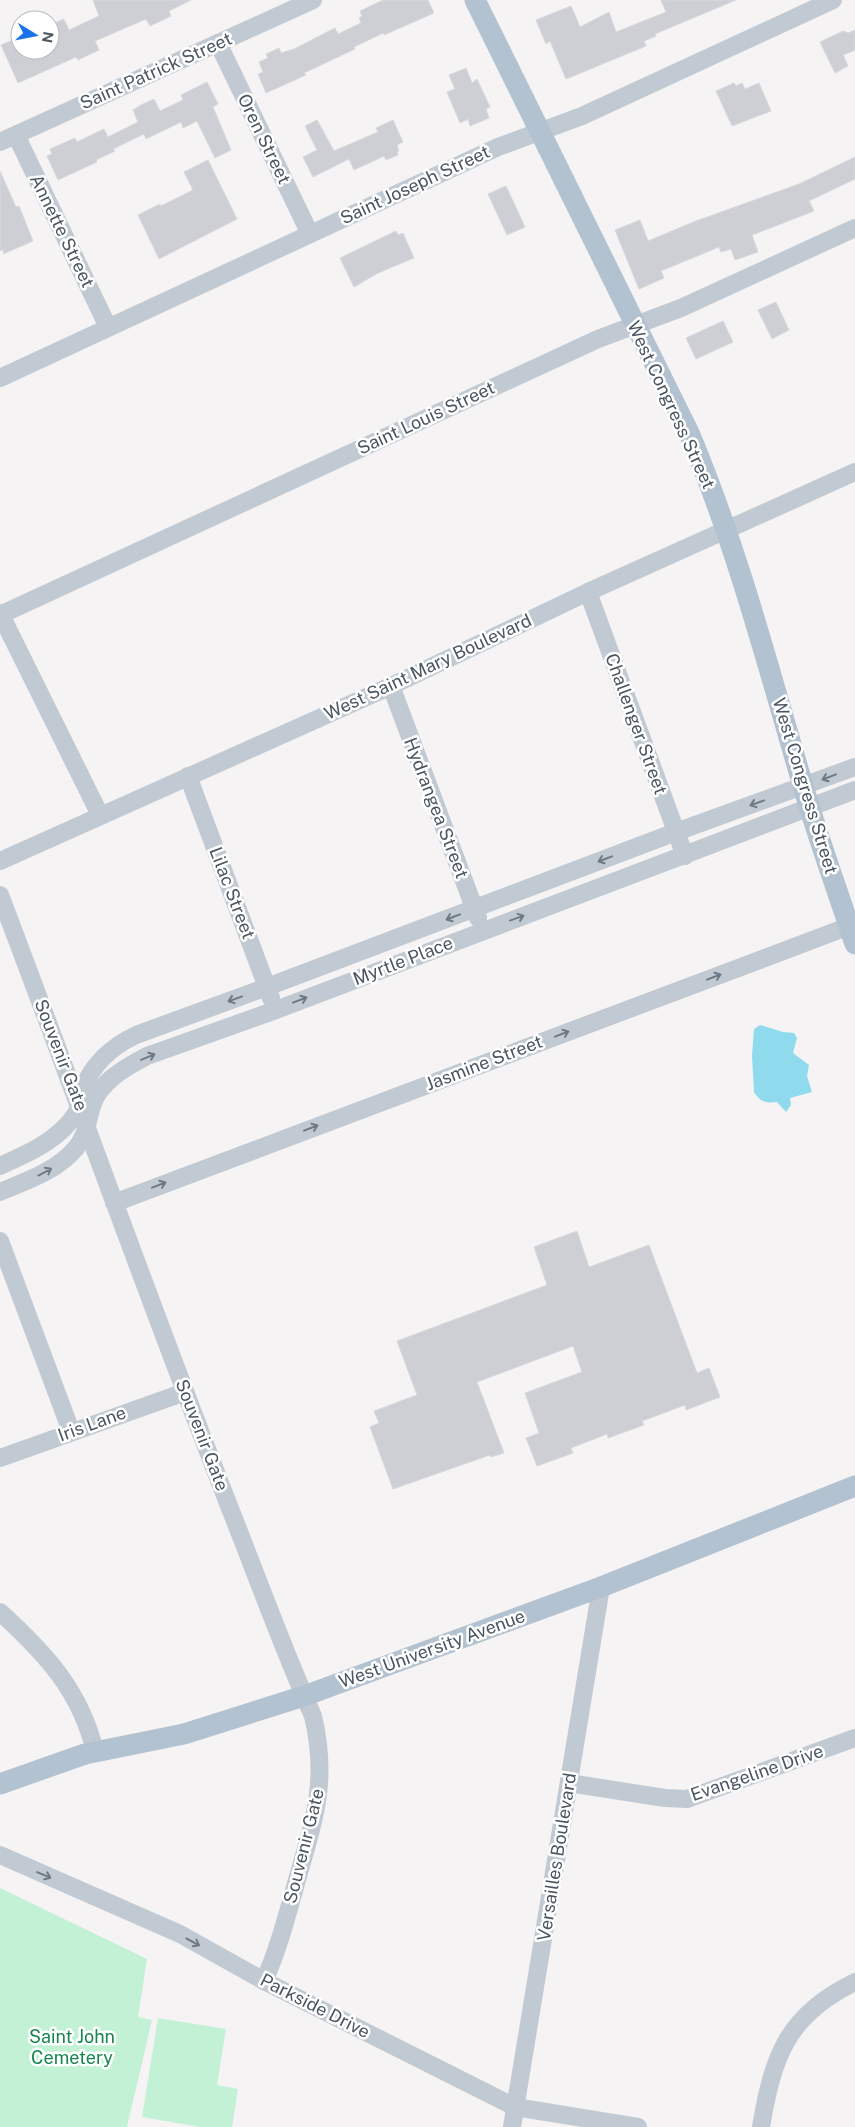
<svg xmlns="http://www.w3.org/2000/svg" width="855" height="2127" font-family="'Public Sans',sans-serif">
<rect width="100%" height="100%" fill="#f5f3f3"/>
<g fill="#c3f1d5">
<polygon points="0,1888 147,1959 138,2017 152,2020 127,2127 0,2127"/>
<polygon points="158,2018 226,2029 217,2085 238,2089 232,2127 200,2127 142,2117"/>
</g>
<path fill="#90daee" d="M760,1025L783,1032L794,1033L797,1038L793,1053L809,1065L807,1076L812,1092L790,1098L791,1105L786,1112L777,1102C766,1103 761,1103 754,1092L752,1056L754,1029Z"/>
<g fill="#cdcfd5" stroke="#d7d9de">
<polygon points="93,0 191,0 169,11 171,16 150,26 146,19 95,41 99,50 78,60 76,57 18,83 1,45 20,37 20,50 50,50 50,25 64,19 69,30 99,16"/>
<polygon points="383,0 428,0 434,13 384,35 383,33 354,47 355,49 304,73 306,75 266,93 258,74 263,72 259,62 268,58 266,54 279,48 281,53 294,49 335,28 338,34 361,23 359,18 362,16 360,11"/>
<polygon points="661,0 736,0 655,34 656,36 644,41 646,46 566,79 550,41 546,44 536,20 571,6 580,27 609,12 616,32 666,12"/>
<polygon points="855,30 855,50 843,55 848,66 835,73 820,42 843,31 848,33"/>
<polygon points="466,68 472,83 477,79 490,107 486,109 489,118 470,126 468,119 460,123 447,92 455,89 449,75"/>
<polygon points="207,82 218,104 213,107 231,150 215,158 197,121 183,128 181,122 146,139 144,134 113,149 115,151 96,160 97,162 58,180 47,156 52,154 50,149 75,138 77,142 104,129 108,137 138,122 133,110 141,105 154,99 160,111 183,100 181,95"/>
<polygon points="734,83 736,86 742,83 745,89 759,83 771,111 732,126 716,91"/>
<polygon points="317,120 334,151 378,132 376,128 393,120 403,142 397,145 399,151 397,152 398,155 386,160 384,156 354,170 349,159 313,177 303,157 317,150 305,126"/>
<polygon points="855,157 855,179 809,201 814,211 752,235 758,252 735,260 731,249 721,252 719,247 661,271 664,278 639,289 615,230 640,220 648,241 696,221 799,184"/>
<polygon points="208,160 237,219 159,259 138,215 160,204 161,206 193,190 184,172"/>
<polygon points="0,171 16,207 19,206 33,241 3,254 4,249 0,251"/>
<polygon points="506,186 525,227 507,235 488,194"/>
<polygon points="396,231 398,235 403,233 414,258 378,273 354,287 340,258"/>
<polygon points="776,302 789,330 772,339 758,310"/>
<polygon points="723,321 733,342 696,359 686,338"/>
<polygon points="577,1231 589,1267 649,1245 697,1373 709,1368 720,1397 686,1410 685,1405 642,1421 644,1425 608,1438 607,1434 571,1448 573,1453 537,1466 526,1438 539,1433 525,1393 582,1372 573,1346 477,1382 504,1453 491,1457 490,1455 393,1489 370,1427 379,1423 374,1411 417,1395 397,1341 547,1285 534,1247"/>
</g>
<g fill="none" stroke-linecap="round" stroke-linejoin="round">
<g stroke="#c1cad2" stroke-width="18">
<polyline points="218,43 310,234"/>
<polyline points="16,135 108,327"/>
<polyline points="0,142 313,0"/>
<polyline points="0,378 498,147 582,116 833,0"/>
<polyline points="588,592 685,856"/>
<polyline points="0,613 100,815"/>
<polyline points="0,615 598,339 681,308 855,228"/>
<polyline points="391,686 478,918"/>
<polyline points="188,776 271,998"/>
<polyline points="0,861 391,686 588,592 855,472"/>
<path d="M0,895C78,1100 151,1307 231,1511C258,1579 283,1649 313,1716C329,1784 313,1822 295,1887C286,1919 278,1950 264,1981"/>
<path d="M0,1166C24,1155 48,1145 66,1126C71,1121 79,1110 80,1104C81,1098 81,1094 83,1089C92,1064 113,1046 136,1035L267,987L676,832L855,767"/>
<path d="M0,1192C26,1181 57,1171 76,1148C87,1135 87,1122 92,1106C99,1082 126,1067 147,1056L276,1010L855,790"/>
<polyline points="114,1203 855,924"/>
<polyline points="0,1241 71,1431"/>
<polyline points="0,1458 185,1392"/>
<path d="M0,1612C45,1653 81,1691 95,1752"/>
<polyline points="569,1783 665,1798 687,1799 855,1738"/>
<polyline points="0,1855 180,1934 264,1981 515,2107 638,2127"/>
<polyline points="512,2127 601,1587"/>
<path d="M761,2127C773,2056 787,2015 855,1982"/>
</g>
<g stroke="#b3c2d1" stroke-width="21">
<path d="M475,0L690,435C738,550 769,670 804,789C819,841 838,892 855,944"/>
<polyline points="0,1784 85,1754 184,1734 304,1696 601,1587 855,1486"/>
</g>
</g>
<defs><path id="oneway-shaft" d="M-6 0H5M1.5-3L5.5 0L1.5 3" fill="none" stroke-width="1.6" stroke-linecap="round" stroke-linejoin="round" transform="scale(1.25)"/></defs>
<g stroke="#6e7983">
<use href="#oneway-shaft" transform="translate(829 777) rotate(159)"/>
<use href="#oneway-shaft" transform="translate(757 803) rotate(160)"/>
<use href="#oneway-shaft" transform="translate(605 859) rotate(159)"/>
<use href="#oneway-shaft" transform="translate(453 917) rotate(159)"/>
<use href="#oneway-shaft" transform="translate(517 918) rotate(-20)"/>
<use href="#oneway-shaft" transform="translate(714 977) rotate(-21)"/>
<use href="#oneway-shaft" transform="translate(235 999) rotate(160)"/>
<use href="#oneway-shaft" transform="translate(300 1000) rotate(-21)"/>
<use href="#oneway-shaft" transform="translate(562 1034) rotate(-21)"/>
<use href="#oneway-shaft" transform="translate(148 1057) rotate(-23)"/>
<use href="#oneway-shaft" transform="translate(311 1128) rotate(-21)"/>
<use href="#oneway-shaft" transform="translate(45 1172) rotate(-28)"/>
<use href="#oneway-shaft" transform="translate(159 1185) rotate(-21)"/>
<use href="#oneway-shaft" transform="translate(44 1875) rotate(23)"/>
<use href="#oneway-shaft" transform="translate(193 1942) rotate(29)"/>
</g>
<g text-anchor="middle" stroke-width="5" stroke-linejoin="round" paint-order="stroke">
<g font-size="18" fill="#4a5661" stroke="#fff">
<text transform="translate(156 71) rotate(-24)" y="6">Saint Patrick Street</text>
<text transform="translate(264 139) rotate(64)" y="6">Oren Street</text>
<text transform="translate(415 185) rotate(-25)" y="6">Saint Joseph Street</text>
<text transform="translate(62 231) rotate(64)" y="6">Annette Street</text>
<text transform="translate(671 405) rotate(65)" y="6">West Congress Street</text>
<text transform="translate(426 418) rotate(-25)" y="6">Saint Louis Street</text>
<text transform="translate(428 667) rotate(-25)" y="6">West Saint Mary Boulevard</text>
<text transform="translate(636 724) rotate(70)" y="6">Challenger Street</text>
<text transform="translate(805 786) rotate(73)" y="6">West Congress Street</text>
<text transform="translate(436 808) rotate(69)" y="6">Hydrangea Street</text>
<text transform="translate(232 893) rotate(69)" y="6">Lilac Street</text>
<text transform="translate(403 961) rotate(-21)" y="6">Myrtle Place</text>
<text transform="translate(61 1055) rotate(69)" y="6">Souvenir Gate</text>
<text transform="translate(484 1063) rotate(-21)" y="6">Jasmine Street</text>
<text transform="translate(92 1424) rotate(-20)" y="6">Iris Lane</text>
<text transform="translate(202 1435) rotate(69)" y="6">Souvenir Gate</text>
<text transform="translate(432 1649) rotate(-20)" y="6">West University Avenue</text>
<text transform="translate(757 1773) rotate(-19)" y="6">Evangeline Drive</text>
<text transform="translate(304 1846) rotate(-76)" y="6">Souvenir Gate</text>
<text transform="translate(557 1857) rotate(-81)" y="6">Versailles Boulevard</text>
<text transform="translate(315 2006) rotate(27)" y="6">Parkside Drive</text>
</g>
<g font-size="18" fill="#17864f" stroke="#fff">
<text x="72" y="2043">Saint John<tspan x="72" dy="21">Cemetery</tspan></text>
</g>
</g>
<g transform="translate(35 35) rotate(100)"><circle r="24" fill="#ffffff" stroke="#b7bbc0"/>
<path d="M0-4L9 19L0 12L-9 19Z" fill="#1a73e8"/>
<text y="-8" font-size="14" font-weight="bold" text-anchor="middle" fill="#4a5661">N</text>
</g>
</svg>
